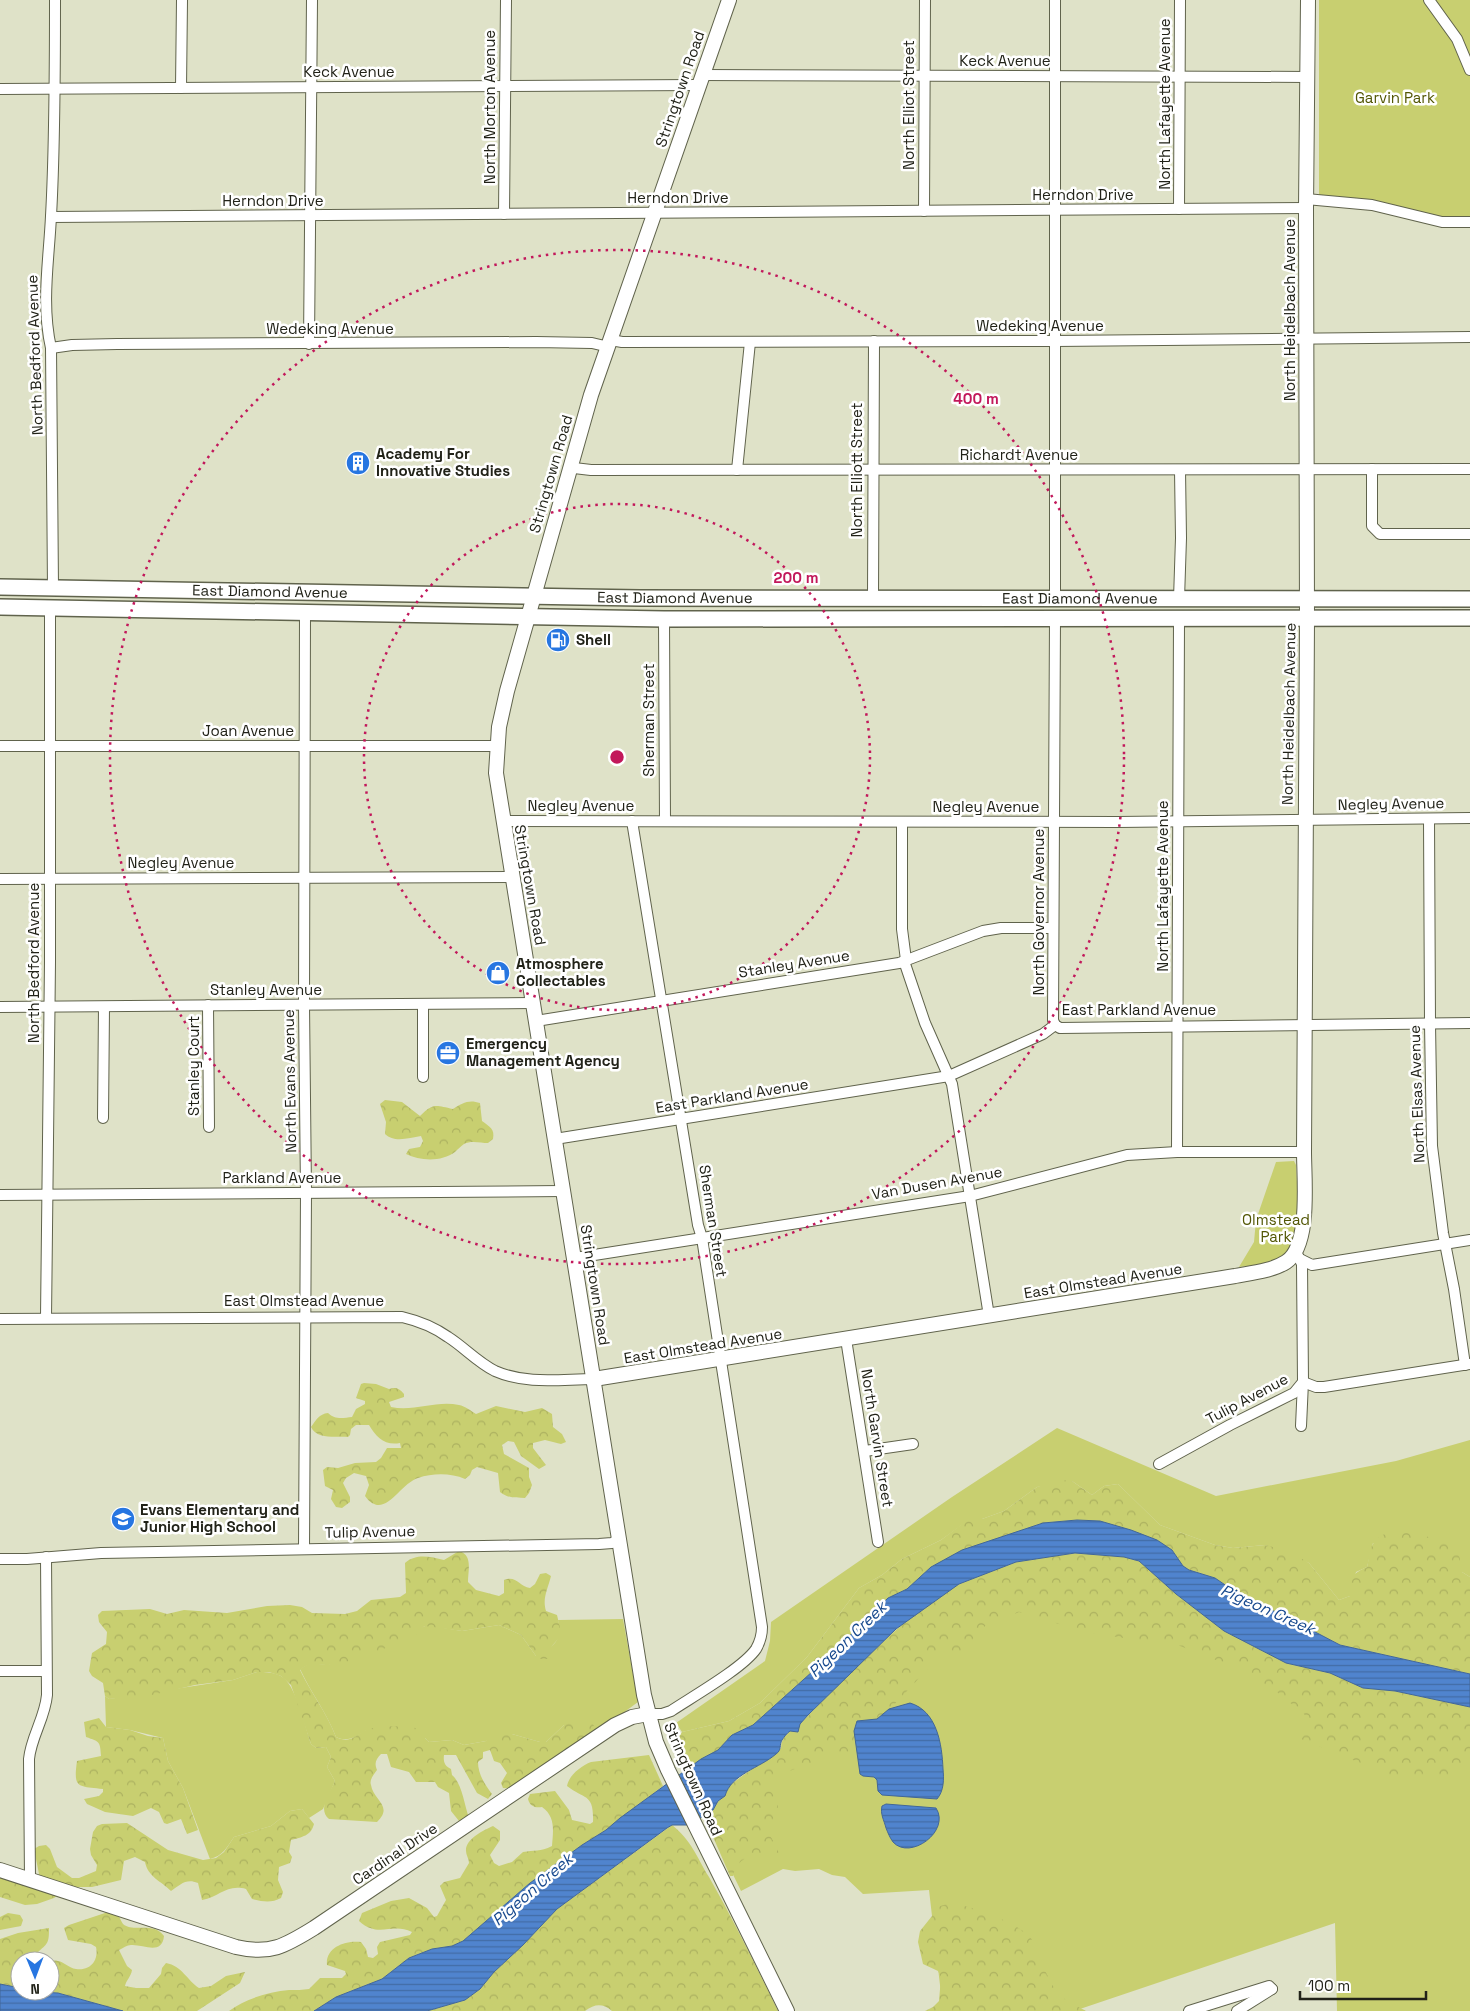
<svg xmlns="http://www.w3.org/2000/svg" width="1470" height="2011" font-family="'Space Grotesk',sans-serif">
<defs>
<pattern id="forest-crowns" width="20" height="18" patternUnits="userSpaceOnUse" patternTransform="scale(1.25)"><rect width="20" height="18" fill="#c8cf70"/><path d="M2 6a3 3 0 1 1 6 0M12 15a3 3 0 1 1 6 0" fill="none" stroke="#acb160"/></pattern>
<pattern id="water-rules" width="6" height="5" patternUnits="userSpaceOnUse" patternTransform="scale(1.25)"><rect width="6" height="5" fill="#5084ce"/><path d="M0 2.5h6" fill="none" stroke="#426ca6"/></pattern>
</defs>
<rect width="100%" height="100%" fill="#dfe2c8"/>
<g fill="#c8cf70">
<polygon points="1319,0 1470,0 1470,218 1442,219 1382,203 1319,195"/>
<path d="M1294,1161L1296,1165C1297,1188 1304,1244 1281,1259C1270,1266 1253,1265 1239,1267L1254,1242L1256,1220L1276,1162Z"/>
<polygon points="1057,1428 1216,1496 1396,1461 1470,1440 1470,1577 1462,1572 1373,1543 1367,1567 1356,1572 1350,1596 1339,1600 1309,1563 1265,1545 1233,1548 1215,1545 1160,1525 1118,1484 1104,1486 1092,1495 1072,1481 1037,1487 1004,1511 982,1519 970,1519 941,1540 902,1559 882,1575 859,1588 807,1657 760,1703 729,1721 682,1732 676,1723 765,1661 770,1641 771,1622 952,1497"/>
<polygon points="1000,1601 1191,1638 1470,1742 1470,2011 1337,2011 1335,1923 1074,2011 943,2011 929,1890 863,1894 845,1877 832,1875 819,1869 795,1871 783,1869 741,1891 706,1819"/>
<path d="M623,1619L638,1702L596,1733L564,1725L546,1742H540L512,1734L486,1741L464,1745L452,1740L429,1742L425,1738L367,1730C357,1736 348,1743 336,1737C327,1713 311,1693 300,1669L310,1663L328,1665L425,1626H432L462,1631L499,1625L521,1635L536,1656C553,1646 563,1642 558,1620Z"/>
<path d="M257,1672C265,1672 273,1672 281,1676C296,1684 305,1727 311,1744L316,1748L326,1747L331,1757L327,1767L335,1781L323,1809L309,1818L302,1809L290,1811L271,1826L234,1837C227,1847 223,1856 210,1859L183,1788L168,1761L163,1738L130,1730L106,1727L105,1696L109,1699L233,1680Z"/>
</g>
<g fill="url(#forest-crowns)">
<path d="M385,1100L402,1102L420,1116C433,1103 435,1105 453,1109C462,1103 469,1099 480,1103L482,1121C490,1127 495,1129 493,1139L488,1143C481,1143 471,1140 464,1144C461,1146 458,1149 455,1152C442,1162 420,1161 406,1154L409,1149L420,1147L423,1141L421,1136C409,1138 394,1143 385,1134L386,1122L380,1104Z"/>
<path d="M364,1383L376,1384L389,1389C396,1387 399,1388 404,1394V1397L389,1402L391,1407C414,1412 436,1400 459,1405C465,1406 471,1411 476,1414L496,1406L525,1412L542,1408L552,1414L553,1427L562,1434L566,1442L561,1444L545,1440L533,1443V1448L546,1465L539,1469L521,1456L514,1442L508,1441L502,1445L504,1454L529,1468V1477L532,1485L529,1493L525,1498C516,1498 507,1498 500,1492L498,1473L477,1467L472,1470L470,1475L465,1479C451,1473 433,1473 418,1478C399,1484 384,1522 365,1496L369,1485L366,1476L354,1473L346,1478L343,1483L350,1497V1502L342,1508L336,1507L331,1499L333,1490L325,1486L323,1470L327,1467L338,1468L355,1463L376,1462L381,1458L387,1448H401L400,1443C385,1446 376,1437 369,1425H356L351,1429L350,1435L348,1437C335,1436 317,1440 311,1427C316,1420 319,1414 328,1413C335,1420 343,1418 352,1417L356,1409L365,1404V1401L356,1398L361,1384Z"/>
<path d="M1060,1480L1072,1481L1092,1495L1104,1486L1118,1484L1160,1525L1215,1545L1233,1548L1265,1545L1289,1551L1309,1563L1339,1600L1350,1596C1349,1579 1351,1574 1367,1567C1369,1560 1369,1550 1373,1544C1385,1520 1440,1539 1458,1548L1462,1572L1470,1577V1674L1340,1645L1277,1612L1256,1606L1215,1578L1189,1570L1183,1566L1172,1550L1100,1521L1077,1520L1043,1523L931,1567L907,1589L888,1598L823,1662L753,1725L732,1735L718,1750L687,1770L676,1742L682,1732L729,1721L760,1703L807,1657L859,1588L882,1575L902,1559L941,1540L970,1518L982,1519L1004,1511L1037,1487Z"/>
<path d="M459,1551C473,1555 468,1570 468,1582L476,1590L499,1596L504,1593V1580C516,1575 519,1586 530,1588L535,1584L540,1574L546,1573L551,1576C548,1589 542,1598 546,1611L557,1615L561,1632L559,1638L551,1647L548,1659H541L536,1656L521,1635L499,1625L462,1631L425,1626L420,1629L417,1634C389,1646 360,1662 329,1665C315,1666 313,1660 300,1670C311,1693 327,1713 336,1737C352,1745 356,1733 369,1729C381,1726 415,1724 425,1732V1738L429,1742L452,1740L464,1745L486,1741L495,1732L512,1734L540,1742H546L564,1725L574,1720L591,1722L595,1727L596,1733L515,1789L503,1788L501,1783L507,1773L500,1763L494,1761L490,1750L483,1752V1758L478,1762C478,1774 485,1785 492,1794L488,1799L477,1793L456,1755H444C443,1762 445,1766 451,1769L452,1775C462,1783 464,1804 469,1818L465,1822L459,1821L451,1811L449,1793L438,1787L435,1782H416L409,1772L391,1767L387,1754H381C376,1759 374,1763 377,1770C374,1774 369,1780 371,1785C373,1800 394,1806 377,1822L329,1819C317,1809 330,1793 335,1781L327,1767L331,1757L326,1747L316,1748L311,1744L291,1685L281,1676L269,1672H257L233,1680L195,1685L152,1695L109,1699L105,1696L103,1683L92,1676L89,1671L92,1653L106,1644L107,1632L99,1622L98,1615L102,1611L150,1609L167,1614L184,1610L227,1613L267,1606L290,1605L302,1607L312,1613L345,1614L357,1611L371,1600L400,1597L406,1593L405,1563C417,1553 430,1557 444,1560Z"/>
<path d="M1075,1553L1124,1557L1139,1561L1176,1594L1224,1631L1286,1663L1330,1673L1363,1688L1395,1691L1470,1707V1765L1451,1776L1400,1779L1301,1739L1309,1729L1305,1715L1272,1688L1234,1667L1180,1646L1089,1633L1019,1612L985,1626L964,1651L940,1656L890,1709L877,1719L867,1722L854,1731L857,1756L843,1751L787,1772L774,1780L779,1815L771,1837L779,1853L785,1860L783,1863L770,1854C752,1856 739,1855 733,1876H730L704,1816C713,1811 716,1802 724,1796L727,1787L781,1748C781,1736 791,1730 800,1724L854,1668L906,1621L959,1584L1016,1562Z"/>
<path d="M99,1718L106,1727L130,1730L148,1736L163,1738L168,1761L183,1788L198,1830L187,1834L181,1819L167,1824L164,1823L159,1812L151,1808L133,1816L105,1812L87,1804L84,1799L99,1796L103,1792V1789C78,1786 73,1789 77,1761L101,1756C100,1741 100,1742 86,1737L84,1722Z"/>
<path d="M649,1755L663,1786L606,1830L582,1845L530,1883L463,1941L452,1946L432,1949L409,1958L382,1979L336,1997L314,2011H229C245,1999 268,1992 289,1990C296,1990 303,1990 309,1989L320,1978H342L346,1974L345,1971L327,1965C325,1947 346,1940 361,1942L366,1949L368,1957L373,1958L378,1954L377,1947L380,1942L410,1935L412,1932C391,1922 379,1939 359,1921L362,1913L391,1901L409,1898L427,1908L434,1917L437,1916L446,1900L440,1886L444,1882L460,1878L469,1863C469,1859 466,1855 466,1851C465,1839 484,1830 493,1826L500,1831V1840L490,1855L494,1863L499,1866L512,1862L523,1852C534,1850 540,1852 552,1846C553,1831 556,1817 542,1807C536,1808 530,1807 528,1799L530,1794L555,1791L569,1810L572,1820L590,1824L593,1822C594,1793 585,1800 567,1786C569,1775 581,1766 591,1762Z"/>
<path d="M302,1809L314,1824C311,1836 302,1837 291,1840L289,1852L292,1857L290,1863L279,1867L278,1880L283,1892L281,1898C272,1903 263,1902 252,1899L246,1889C226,1884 220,1897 202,1900L198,1883C186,1878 180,1885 171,1891C161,1881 148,1877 145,1862L135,1857L124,1861L121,1880L92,1887H68L54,1898L37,1904L25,1905L0,1897V1876C13,1881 27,1890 41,1884L34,1849L39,1846L46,1845L50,1849L57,1867L72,1878H79L96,1871L97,1865L91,1855L90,1849L93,1832L97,1826L102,1824L127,1823L168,1850L203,1860L216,1858L224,1852L234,1837L271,1826L290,1811Z"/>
<path d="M672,1825C692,1841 696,1856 709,1877C734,1921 756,1966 778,2011H612C602,2003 595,2004 585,2011H427L465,2000L480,1989L494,1972L523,1945L557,1909Z"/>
<path d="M951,1903C971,1906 1022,1923 1033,1941C1037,1947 1038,1955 1041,1962C1046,1972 1052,1987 1060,1995C1067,2002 1078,2006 1086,2011H925L933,2007L939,2001L941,1977L938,1971L923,1964L918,1942L920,1931L940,1906Z"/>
<path d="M111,1911L117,1913C119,1916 121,1921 123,1924C134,1933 153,1921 164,1936C162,1956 143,1944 131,1945C127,1945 123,1948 119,1950L127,1966L132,1970C131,1977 126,1980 125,1986L136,1988H149L161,1974L162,1968L166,1963C182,1966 187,1980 199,1988L211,1986L226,1976L245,1972L240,1983L197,2011H123L58,1993L40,1991H50V1961H20V1988L0,1984V1939L18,1933L49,1928C49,1944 48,1943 37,1953L46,1961C49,1961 54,1960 58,1961C64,1962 69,1968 76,1969C90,1971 99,1961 96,1947L91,1944L68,1940L64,1928L69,1925Z"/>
<polygon points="8,1913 20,1915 23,1920 21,1926 0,1930 0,1917"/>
</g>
<g fill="url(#water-rules)" stroke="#426797">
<path d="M1077,1520L1100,1521L1131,1530L1157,1540L1172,1550L1183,1566L1189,1570L1215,1578L1256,1606L1277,1612L1340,1645L1470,1674V1707L1395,1691L1363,1688L1330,1673L1286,1663L1224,1631L1176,1594L1139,1561L1124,1557L1075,1553L1016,1562L959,1584L896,1629L808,1715L800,1724L798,1732L790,1731C787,1733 784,1737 782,1740C779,1745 782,1750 776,1754C760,1768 731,1774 725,1796L718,1801L713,1810L707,1814L688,1825H672L667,1828L557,1909L523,1945L494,1972L480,1989L465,2000L427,2011H314L336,1997L382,1979L409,1958L432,1949L452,1946L463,1941L530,1883L582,1845L606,1830L620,1818L701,1759L718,1750L732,1735L753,1725L823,1662L888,1598L907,1589L931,1567L962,1550L1043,1523Z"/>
<path d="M910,1703C937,1711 942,1744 943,1769C944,1779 944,1791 937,1799L882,1795L878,1791L877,1780L874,1777L863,1776L860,1774L854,1731L857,1721L877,1719L889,1709Z"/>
<path d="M886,1804L936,1808C951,1831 910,1861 893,1842C890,1838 888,1833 886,1828C884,1820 880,1814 882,1806Z"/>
<polygon points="0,1984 20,1988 20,1991 58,1993 123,2011 0,2011"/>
</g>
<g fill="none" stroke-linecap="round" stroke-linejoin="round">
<g stroke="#60634c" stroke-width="12">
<g id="street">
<polyline points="1055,0 1055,599"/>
<polyline points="1429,0 1457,39 1470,70"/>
<polyline points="702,75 1308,77"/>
<polyline points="181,88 182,0"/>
<polyline points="0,89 699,85"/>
<polyline points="1306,199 1372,205 1442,222 1470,222"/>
<polyline points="1179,209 1180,0"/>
<polyline points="924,211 925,0"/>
<polyline points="504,214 506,0"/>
<polyline points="51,217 1306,208"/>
<polyline points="611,340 622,342 1055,341 1470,337"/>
<polyline points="309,344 312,0"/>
<polyline points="51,348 72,345 117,344 536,342 592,343 609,347"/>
<polyline points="571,464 574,468 591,470 1470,469"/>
<polyline points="1372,469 1372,526 1380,534 1470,534"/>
<polyline points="737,470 750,342"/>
<path d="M53,588L51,348C41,304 49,260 51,216C55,144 55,72 55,0"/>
<polyline points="873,599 874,341"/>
<polyline points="1179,599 1181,538 1180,470"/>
<polyline points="664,619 665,821"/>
<polyline points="1055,619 1053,1020 1055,1025"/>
<polyline points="0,746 497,746"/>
<polyline points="1429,819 1430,1024 1432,1146 1443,1233 1454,1289 1465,1365"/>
<polyline points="503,821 1118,822 1470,818"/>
<path d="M632,821L698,1225L702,1238L762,1627C762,1635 760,1642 756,1649C743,1668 692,1697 671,1711L662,1714H648"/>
<polyline points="902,822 902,929 906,960"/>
<polyline points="0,879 512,877"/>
<polyline points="904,961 925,1023 952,1084 989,1316"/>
<polyline points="208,1005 209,1127"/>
<polyline points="423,1005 423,1077"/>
<polyline points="0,1007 532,1003"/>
<polyline points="536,1021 899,963 983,931 1001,928 1053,928"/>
<polyline points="1055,1025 1060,1028 1470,1023"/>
<polyline points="103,1118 104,1007"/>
<polyline points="555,1139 949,1076 1043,1034 1055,1025"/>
<polyline points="1177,1152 1179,619"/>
<polyline points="0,1195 563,1191"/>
<polyline points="1296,1252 1302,1264 1303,1382 1301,1426"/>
<polyline points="575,1258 970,1196 1127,1155 1177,1152 1304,1152"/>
<polyline points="1300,1259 1312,1265 1470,1240"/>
<polyline points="46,1318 50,962 50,608"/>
<path d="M0,1319L402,1317C419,1321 434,1327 448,1337C464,1347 477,1362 495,1371C527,1385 561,1379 594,1379"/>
<polyline points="846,1339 878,1542"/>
<polyline points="865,1451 913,1444"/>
<polyline points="1159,1464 1230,1425 1294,1393 1303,1382 1316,1387 1324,1387 1470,1364"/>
<polyline points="304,1549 306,1192 304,1005 305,613"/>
<polyline points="0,1559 27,1559 101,1553 599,1544 612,1543 620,1539"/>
<polyline points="0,1671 46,1671"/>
<path d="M30,1879L29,1759C31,1737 45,1718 47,1695L46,1557"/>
<polyline points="1189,2011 1269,1986 1272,1989"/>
<polyline points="1237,2011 1272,1989"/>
</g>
</g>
<g stroke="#60634c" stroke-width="16">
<g id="secondary">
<polyline points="729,0 591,395 507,691 499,727 496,773 644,1695 656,1742 668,1770 787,2011"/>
<path d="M594,1379L1235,1276C1251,1273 1272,1271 1286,1262C1311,1246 1304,1179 1304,1152L1307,619L1306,208L1308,0"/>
<path d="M0,1870L236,1947C270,1955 285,1946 314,1928L615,1725L632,1717L648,1714"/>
</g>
</g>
<g stroke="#60634c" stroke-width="18">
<g id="primary">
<path id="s1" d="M0,587L640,598L1470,599"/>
<polyline points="0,607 664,619 1470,618"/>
</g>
</g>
<use href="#street" stroke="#fff" stroke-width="10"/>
<use href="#secondary" stroke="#fff" stroke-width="14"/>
<use href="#primary" stroke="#fff" stroke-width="15"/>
</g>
<g fill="none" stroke="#c2185b" stroke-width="2.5" stroke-dasharray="2.5 5">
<circle cx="617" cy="757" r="253"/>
<circle cx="617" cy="757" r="507"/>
</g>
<defs>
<g id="building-disc" transform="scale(1.25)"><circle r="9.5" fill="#2776e1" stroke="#fff"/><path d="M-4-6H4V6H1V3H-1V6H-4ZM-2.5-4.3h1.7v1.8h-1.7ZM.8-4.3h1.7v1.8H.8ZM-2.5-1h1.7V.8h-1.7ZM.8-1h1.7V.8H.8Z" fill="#fff"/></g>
<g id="fuel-disc" transform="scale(1.25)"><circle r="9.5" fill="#2776e1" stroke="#fff"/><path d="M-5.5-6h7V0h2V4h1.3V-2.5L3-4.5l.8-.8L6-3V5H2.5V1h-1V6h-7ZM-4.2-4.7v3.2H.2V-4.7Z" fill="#fff"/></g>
<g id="shop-disc" transform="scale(1.25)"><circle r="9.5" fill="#2776e1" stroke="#fff"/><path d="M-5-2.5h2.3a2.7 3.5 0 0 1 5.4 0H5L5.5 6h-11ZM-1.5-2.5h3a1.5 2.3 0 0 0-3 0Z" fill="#fff"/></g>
<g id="office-disc" transform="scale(1.25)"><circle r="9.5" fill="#2776e1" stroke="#fff"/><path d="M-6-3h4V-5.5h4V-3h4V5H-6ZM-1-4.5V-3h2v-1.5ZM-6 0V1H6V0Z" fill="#fff"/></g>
<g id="school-disc" transform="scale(1.25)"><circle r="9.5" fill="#2776e1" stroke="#fff"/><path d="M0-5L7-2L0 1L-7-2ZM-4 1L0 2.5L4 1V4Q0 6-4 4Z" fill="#fff"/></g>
</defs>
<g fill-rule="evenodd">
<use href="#building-disc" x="358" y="463"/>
<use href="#fuel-disc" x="558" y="640"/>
<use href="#shop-disc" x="498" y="973"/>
<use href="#office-disc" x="448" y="1053"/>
<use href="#school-disc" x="123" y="1519"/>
</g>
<g text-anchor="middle" stroke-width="5" stroke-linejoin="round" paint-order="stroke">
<g font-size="15" fill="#212218" stroke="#fff">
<text x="1005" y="66">Keck Avenue</text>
<text x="349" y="77">Keck Avenue</text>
<text transform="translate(680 89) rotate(-71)" y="5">Stringtown Road</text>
<text transform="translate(1165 104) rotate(-90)" y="5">North Lafayette Avenue</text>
<text transform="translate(909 105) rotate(-90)" y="5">North Elliot Street</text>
<text transform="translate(490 107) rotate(-90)" y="5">North Morton Avenue</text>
<text x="1083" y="200">Herndon Drive</text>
<text x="678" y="203">Herndon Drive</text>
<text x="273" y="206">Herndon Drive</text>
<text transform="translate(1290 310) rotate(-90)" y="5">North Heidelbach Avenue</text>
<text x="1040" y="331">Wedeking Avenue</text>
<text x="330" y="334">Wedeking Avenue</text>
<text transform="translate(35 355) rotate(-92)" y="5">North Bedford Avenue</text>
<text x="1019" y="460">Richardt Avenue</text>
<text transform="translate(857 470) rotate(-90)" y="5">North Elliott Street</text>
<text transform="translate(551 474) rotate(-74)" y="5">Stringtown Road</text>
<text dy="5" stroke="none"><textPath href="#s1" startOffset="270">East Diamond Avenue</textPath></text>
<text dy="5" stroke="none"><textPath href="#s1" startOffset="675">East Diamond Avenue</textPath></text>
<text dy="5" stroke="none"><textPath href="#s1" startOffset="1080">East Diamond Avenue</textPath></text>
<text transform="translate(1289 714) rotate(-89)" y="5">North Heidelbach Avenue</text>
<text transform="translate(649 720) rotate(-90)" y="5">Sherman Street</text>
<text x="248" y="736">Joan Avenue</text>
<text transform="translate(1391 804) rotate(-1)" y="5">Negley Avenue</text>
<text x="581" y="811">Negley Avenue</text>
<text x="986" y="812">Negley Avenue</text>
<text x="181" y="868">Negley Avenue</text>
<text transform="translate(530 885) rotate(80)" y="5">Stringtown Road</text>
<text transform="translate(1163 886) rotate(-90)" y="5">North Lafayette Avenue</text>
<text transform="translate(1039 912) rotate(-90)" y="5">North Governor Avenue</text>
<text transform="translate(34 963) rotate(-90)" y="5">North Bedford Avenue</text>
<text transform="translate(794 964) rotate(-9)" y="5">Stanley Avenue</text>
<text x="266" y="995">Stanley Avenue</text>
<text x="1139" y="1015">East Parkland Avenue</text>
<text transform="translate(194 1066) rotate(-90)" y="5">Stanley Court</text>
<text transform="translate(290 1081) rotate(-91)" y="5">North Evans Avenue</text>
<text transform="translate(1417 1094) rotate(-92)" y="5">North Elsas Avenue</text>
<text transform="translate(732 1096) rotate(-9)" y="5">East Parkland Avenue</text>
<text x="282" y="1183">Parkland Avenue</text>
<text transform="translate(937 1183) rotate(-10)" y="5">Van Dusen Avenue</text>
<text transform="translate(713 1221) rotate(81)" y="5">Sherman Street</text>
<text transform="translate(1103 1281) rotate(-9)" y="5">East Olmstead Avenue</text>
<text transform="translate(595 1285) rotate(81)" y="5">Stringtown Road</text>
<text x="304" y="1306">East Olmstead Avenue</text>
<text transform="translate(703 1346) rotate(-9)" y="5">East Olmstead Avenue</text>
<text transform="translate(1247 1399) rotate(-28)" y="5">Tulip Avenue</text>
<text transform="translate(877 1438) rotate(81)" y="5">North Garvin Street</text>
<text transform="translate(370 1532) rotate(-1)" y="5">Tulip Avenue</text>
<text transform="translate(693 1779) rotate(66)" y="5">Stringtown Road</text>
<text transform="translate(395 1854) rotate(-34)" y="5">Cardinal Drive</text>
</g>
<g font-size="15" fill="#525604" stroke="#fff">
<text x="1395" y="103">Garvin Park</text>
<text x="1276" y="1225">Olmstead<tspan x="1276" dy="17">Park</tspan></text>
</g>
<g font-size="15" font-weight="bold" fill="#212218" stroke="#fff" text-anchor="start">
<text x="376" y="459">Academy For<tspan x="376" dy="17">Innovative Studies</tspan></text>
<text x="576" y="645">Shell</text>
<text x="516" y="969">Atmosphere<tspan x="516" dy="17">Collectables</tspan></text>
<text x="466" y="1049">Emergency<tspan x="466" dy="17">Management Agency</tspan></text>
<text x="140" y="1515">Evans Elementary and<tspan x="140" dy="17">Junior High School</tspan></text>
</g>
<g font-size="16" font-style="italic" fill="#17498e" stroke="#fff">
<text transform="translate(1268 1609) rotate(24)" y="6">Pigeon Creek</text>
<text transform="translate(847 1639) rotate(-44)" y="6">Pigeon Creek</text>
<text transform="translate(532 1889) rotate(-41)" y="6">Pigeon Creek</text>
</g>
</g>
<circle cx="617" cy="757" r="8" fill="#c2185b" stroke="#fff" stroke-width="2.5"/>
<g font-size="15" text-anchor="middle" font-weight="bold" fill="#c2185b" stroke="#fff" stroke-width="5" stroke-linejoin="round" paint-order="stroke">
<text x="976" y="404">400 m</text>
<text x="796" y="583">200 m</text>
</g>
<g transform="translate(35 1976) rotate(179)"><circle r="24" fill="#ffffff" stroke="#a6a7a3"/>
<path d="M0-4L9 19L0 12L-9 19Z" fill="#2776e1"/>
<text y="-8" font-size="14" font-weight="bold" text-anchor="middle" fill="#212218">N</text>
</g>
<path d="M1300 1991v8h126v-8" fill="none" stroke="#212218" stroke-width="2.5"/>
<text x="1308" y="1991" font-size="15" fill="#212218" stroke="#ffffff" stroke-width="4" paint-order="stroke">100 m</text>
</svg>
